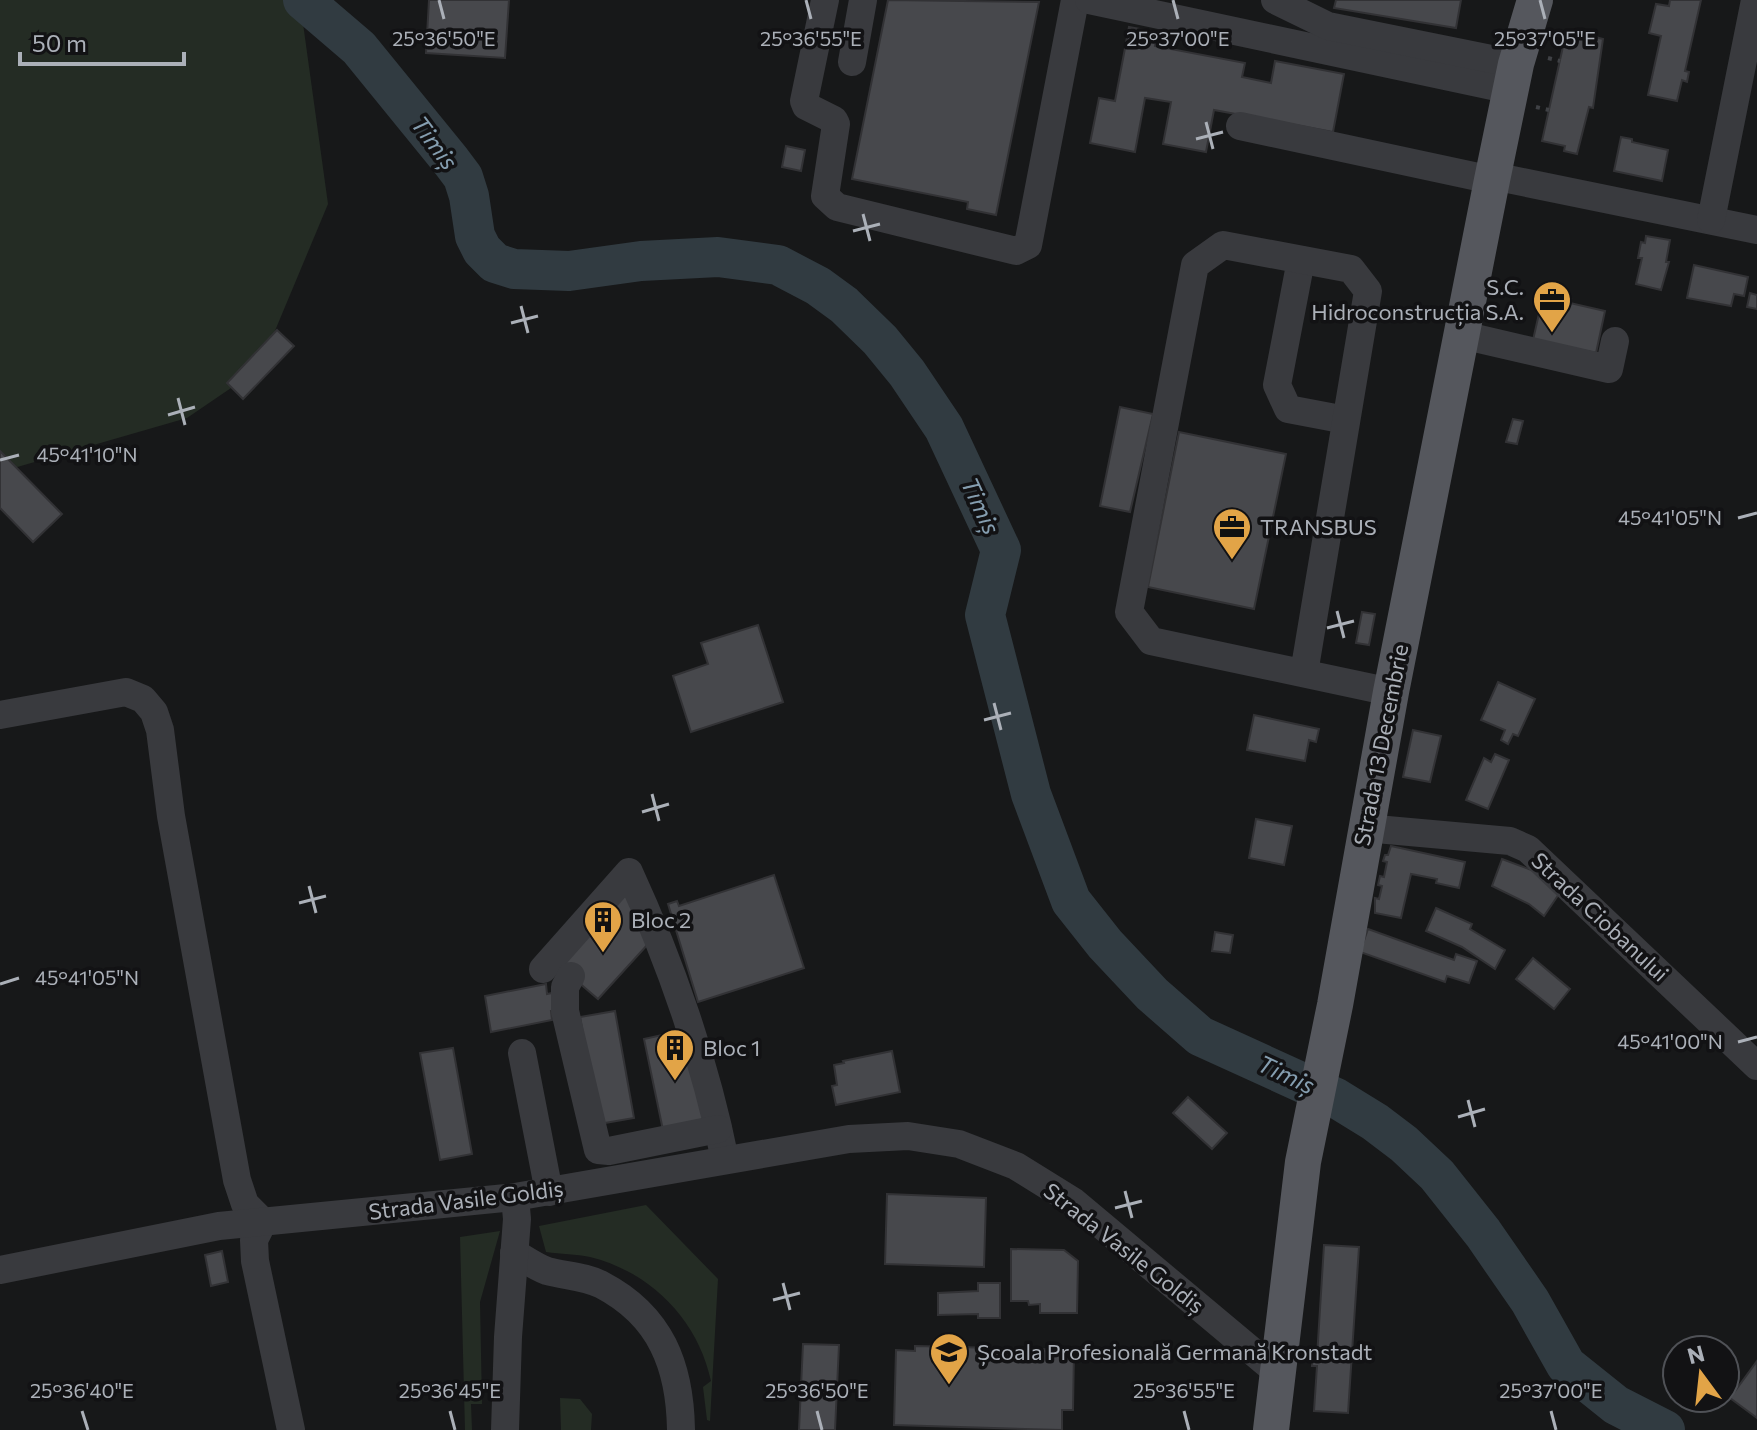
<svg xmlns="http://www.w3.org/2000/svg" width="1757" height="1430" font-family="Commissioner,sans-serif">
<rect width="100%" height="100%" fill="#171819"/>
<g fill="#242c24">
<polygon points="0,0 295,0 301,9 328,204 259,369 187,418 0,472"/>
<path d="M646,1205L718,1279L710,1421L707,1420L703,1387L711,1381C698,1320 651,1272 590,1257C576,1254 561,1254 546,1252L539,1226Z"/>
<polygon points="500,1231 480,1302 482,1404 471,1404 472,1430 465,1430 460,1237"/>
<polygon points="560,1398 580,1399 592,1414 591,1430 561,1430"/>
</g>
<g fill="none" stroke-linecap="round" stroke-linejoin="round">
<polyline stroke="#313b41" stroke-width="40" points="303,0 359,48 451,161 463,177 469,196 475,236 482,250 495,263 514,269 569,271 641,261 718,257 778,265 818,286 844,305 880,340 907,373 944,428 1001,550 985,615 1031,794 1071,901 1105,944 1152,994 1200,1036 1336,1098 1375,1122 1404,1144 1437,1175 1483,1233 1530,1301 1566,1365 1616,1405 1665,1430"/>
</g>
<g fill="#47484c" stroke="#323235" stroke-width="2">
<polygon points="429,0 509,0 505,58 426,53"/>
<polygon points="888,0 1039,2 996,215 967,209 968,202 852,179"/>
<polygon points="1336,0 1461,0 1456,28 1334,8"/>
<polygon points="1670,0 1701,0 1685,71 1689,72 1687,82 1682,80 1677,101 1648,95 1661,36 1649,33 1656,4 1669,6"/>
<polygon points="1129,27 1157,32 1155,46 1245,63 1242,77 1271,83 1275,61 1344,74 1333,132 1214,110 1206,152 1163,144 1171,102 1145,98 1135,152 1090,143 1099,98 1115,101"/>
<polygon points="1566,33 1592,39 1592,36 1603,39 1593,108 1589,107 1577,154 1564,151 1565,146 1542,141"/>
<polygon points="1621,137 1632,139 1632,142 1668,150 1662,181 1614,171"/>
<polygon points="786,146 805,150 801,171 782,167"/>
<polygon points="1646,236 1670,240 1666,262 1669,262 1661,290 1636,284 1642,258 1638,258 1641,242 1645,243"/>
<polygon points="1694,265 1748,277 1744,296 1734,294 1731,306 1687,298"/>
<polygon points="1750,293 1757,295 1757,309 1747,307"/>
<polygon points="1543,296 1571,299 1570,303 1605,311 1596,353 1533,340"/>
<polygon points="277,330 294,346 243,399 227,383"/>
<polygon points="1120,407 1153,414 1130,512 1100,506"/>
<polygon points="1513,419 1523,421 1517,444 1506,442"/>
<polygon points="1179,432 1286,454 1254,609 1148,587"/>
<polygon points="0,451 62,514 33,542 0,508"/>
<polygon points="1362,612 1375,614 1369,645 1356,643"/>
<polygon points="758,625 783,702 691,732 673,676 708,664 701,643"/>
<polygon points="1498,682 1535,699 1518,736 1513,734 1508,744 1501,740 1505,730 1481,720"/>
<polygon points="1254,715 1319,729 1316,742 1309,740 1305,761 1247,750"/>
<polygon points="1413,730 1441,736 1430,782 1403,777"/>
<polygon points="1495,754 1509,760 1488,809 1466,800 1484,758 1491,762"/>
<polygon points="1256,819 1292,826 1284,865 1249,858"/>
<polygon points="1391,846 1465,862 1459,888 1436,883 1437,879 1411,874 1401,918 1375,913 1375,898 1379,899 1382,886 1378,885 1380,876 1384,877 1387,862 1383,861 1385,855 1388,855"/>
<polygon points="1502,859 1534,871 1559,894 1544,916 1529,904 1492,886"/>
<polygon points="774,875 804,968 698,1002 668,904 677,901 679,906"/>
<polygon points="626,887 649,943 598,999 557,964"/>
<polygon points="1436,908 1472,924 1470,929 1505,950 1495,969 1462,947 1426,931"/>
<polygon points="1368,929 1454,960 1456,954 1477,961 1469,983 1447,976 1445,982 1360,952"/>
<polygon points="1215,932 1233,935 1230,953 1212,951"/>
<polygon points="1533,958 1570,989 1554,1009 1516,979"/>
<polygon points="546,984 547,994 552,993 555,1011 551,1011 552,1020 491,1032 485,996"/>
<polygon points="615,1011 634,1118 599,1124 580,1017"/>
<polygon points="685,1030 705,1126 664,1135 644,1039"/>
<polygon points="453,1048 472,1154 440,1160 420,1053"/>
<polygon points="892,1051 900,1092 836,1105 832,1086 837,1085 834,1065 844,1063 843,1061"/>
<polygon points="1188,1097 1227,1133 1212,1149 1173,1113"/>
<polygon points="887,1194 986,1198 984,1267 885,1264"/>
<polygon points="1324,1245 1359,1247 1348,1413 1314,1411 1317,1366 1312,1366 1313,1357 1317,1357"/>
<polygon points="1011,1249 1064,1250 1078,1261 1077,1313 1040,1313 1040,1304 1029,1305 1028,1301 1011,1301"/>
<polygon points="222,1251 228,1282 211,1286 205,1255"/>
<polygon points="978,1283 1000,1283 1000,1318 978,1318 978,1314 938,1315 938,1293 978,1291"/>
<polygon points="803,1344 839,1345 835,1430 799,1430"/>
<polygon points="915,1346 1074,1350 1073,1410 1062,1410 1062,1430 894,1425 896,1350 915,1351"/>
<polygon points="1757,1361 1757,1418 1730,1398"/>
</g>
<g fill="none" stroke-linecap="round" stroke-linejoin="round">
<g stroke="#3f4145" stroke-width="4" stroke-dasharray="4 6" stroke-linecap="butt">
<polyline points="1548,58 1560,61"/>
<polyline points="1536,107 1549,110"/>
</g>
<g stroke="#393a3e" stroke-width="28">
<polyline points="825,0 804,101 806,106 834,120 836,124 825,196 837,207 1016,251 1028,245 1075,0"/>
<polyline points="1089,0 1511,90"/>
<polyline points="1275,0 1328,26 1516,64"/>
<polyline points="852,62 863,0"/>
<polyline points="1240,126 1492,180"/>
<polyline points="1493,176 1757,230"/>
<polyline points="1711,220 1755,0"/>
<polyline points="1301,260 1277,385 1288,409 1346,420"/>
<polyline points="1462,335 1609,369 1615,341"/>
<polyline points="1304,673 1368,291 1351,269 1223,245 1195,265 1129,612 1151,641 1391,692"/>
<polyline points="0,715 126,692 143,699 154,712 160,730 171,816 237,1180 245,1204 263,1222"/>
<polyline points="1365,828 1510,841 1528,849 1757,1066"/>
<path d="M543,969L629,872C670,961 706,1064 725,1160"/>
<polyline points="571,976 565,987 565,1011 598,1150 609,1151 718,1129"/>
<polyline points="522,1053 549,1192"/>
<polyline points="263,1222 254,1240 255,1261 291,1430"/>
<path d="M514,1253C525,1259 536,1267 547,1271C565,1276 585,1276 602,1285C661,1316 680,1366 681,1430"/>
<polyline points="0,1270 219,1226 515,1197 849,1139 908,1136 959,1144 1016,1166 1074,1202 1277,1372"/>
<polyline points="505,1430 508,1337 517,1219 515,1197"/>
</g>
<polyline stroke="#55575d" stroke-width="36" points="1271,1430 1303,1162 1335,1005 1391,692 1492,180 1516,64 1535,0"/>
</g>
<path fill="none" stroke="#abb0b8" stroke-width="3" d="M439,0L444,19M806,0L811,19M1173,0L1178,19M1540,0L1545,19M1206,122L1213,149M1196,139L1223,132M863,214L870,241M853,231L880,224M521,306L528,333M511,323L538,316M178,398L185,425M168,415L195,407M0,460L19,455M1738,518L1757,513M1337,611L1344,638M1327,628L1354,621M994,703L1001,730M984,720L1011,713M652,794L659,821M642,812L669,804M309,886L316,913M299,903L326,896M0,984L19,978M1738,1042L1757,1037M1468,1100L1475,1127M1458,1117L1485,1109M1125,1191L1132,1218M1115,1208L1142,1201M783,1283L790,1310M773,1300L800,1293M82,1411L88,1430M450,1411L455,1430M817,1411L822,1430M1184,1411L1189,1430M1551,1411L1556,1430"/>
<defs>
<g id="office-pin" transform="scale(2)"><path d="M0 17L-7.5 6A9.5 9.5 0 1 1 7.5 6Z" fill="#e2a447" stroke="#121214"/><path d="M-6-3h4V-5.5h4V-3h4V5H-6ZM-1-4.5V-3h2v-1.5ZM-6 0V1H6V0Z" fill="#111"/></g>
<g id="building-pin" transform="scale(2)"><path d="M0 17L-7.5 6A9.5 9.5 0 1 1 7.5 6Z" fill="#e2a447" stroke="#121214"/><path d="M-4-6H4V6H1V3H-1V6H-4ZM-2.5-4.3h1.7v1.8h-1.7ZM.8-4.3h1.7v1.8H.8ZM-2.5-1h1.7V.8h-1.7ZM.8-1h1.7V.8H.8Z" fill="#111"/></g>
<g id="university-pin" transform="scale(2)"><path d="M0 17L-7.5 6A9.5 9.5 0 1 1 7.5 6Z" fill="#e2a447" stroke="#121214"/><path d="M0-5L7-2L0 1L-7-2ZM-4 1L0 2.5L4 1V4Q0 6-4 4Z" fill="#111"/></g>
</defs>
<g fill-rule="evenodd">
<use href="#office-pin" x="1552" y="300"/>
<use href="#office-pin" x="1232" y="527"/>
<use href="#building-pin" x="603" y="920"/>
<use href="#building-pin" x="675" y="1048"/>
<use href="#university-pin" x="949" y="1352"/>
</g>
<g text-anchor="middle" stroke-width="7" stroke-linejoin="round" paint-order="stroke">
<g font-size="22" fill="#abb0b8" stroke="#121214" text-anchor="start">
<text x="1524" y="295" text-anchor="end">S.C.<tspan x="1524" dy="25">Hidroconstrucția S.A.</tspan></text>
<text x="1260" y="535">TRANSBUS</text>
<text x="631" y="928">Bloc 2</text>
<text x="703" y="1056">Bloc 1</text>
<text x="977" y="1360">Școala Profesională Germană Kronstadt</text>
</g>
<g font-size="22" fill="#abb0b8" stroke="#121214">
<text transform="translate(1381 745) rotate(-79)" y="8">Strada 13 Decembrie</text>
<text transform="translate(1600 917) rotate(43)" y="8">Strada Ciobanului</text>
<text transform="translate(466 1200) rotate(-7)" y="8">Strada Vasile Goldiș</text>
<text transform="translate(1124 1248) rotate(38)" y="8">Strada Vasile Goldiș</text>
</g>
<g font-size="24" font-style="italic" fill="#859eb0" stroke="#121214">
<text transform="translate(434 143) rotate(53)" y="8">Timiș</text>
<text transform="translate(980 506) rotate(65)" y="8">Timiș</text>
<text transform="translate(1286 1075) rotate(25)" y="8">Timiș</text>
</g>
</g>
<g font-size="20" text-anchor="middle" fill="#abb0b8" stroke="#121214" stroke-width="7" stroke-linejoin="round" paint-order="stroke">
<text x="444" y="46">25°36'50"E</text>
<text x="811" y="46">25°36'55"E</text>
<text x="1178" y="46">25°37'00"E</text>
<text x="1545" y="46">25°37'05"E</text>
<text x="87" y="462">45°41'10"N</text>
<text x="1670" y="525">45°41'05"N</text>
<text x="87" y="985">45°41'05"N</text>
<text x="1670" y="1049">45°41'00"N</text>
<text x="82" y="1398">25°36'40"E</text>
<text x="450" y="1398">25°36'45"E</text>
<text x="817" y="1398">25°36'50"E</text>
<text x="1184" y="1398">25°36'55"E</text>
<text x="1551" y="1398">25°37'00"E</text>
</g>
<g transform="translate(1701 1374) rotate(345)"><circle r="38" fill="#121214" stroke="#4f5156" stroke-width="2"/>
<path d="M0-6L14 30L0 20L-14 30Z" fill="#e2a447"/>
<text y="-12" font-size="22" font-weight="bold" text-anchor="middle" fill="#abb0b8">N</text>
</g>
<path d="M20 52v12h164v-12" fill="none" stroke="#abb0b8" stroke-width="4"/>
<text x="32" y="52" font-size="24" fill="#abb0b8" stroke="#121214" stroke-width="6" paint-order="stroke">50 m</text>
</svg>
